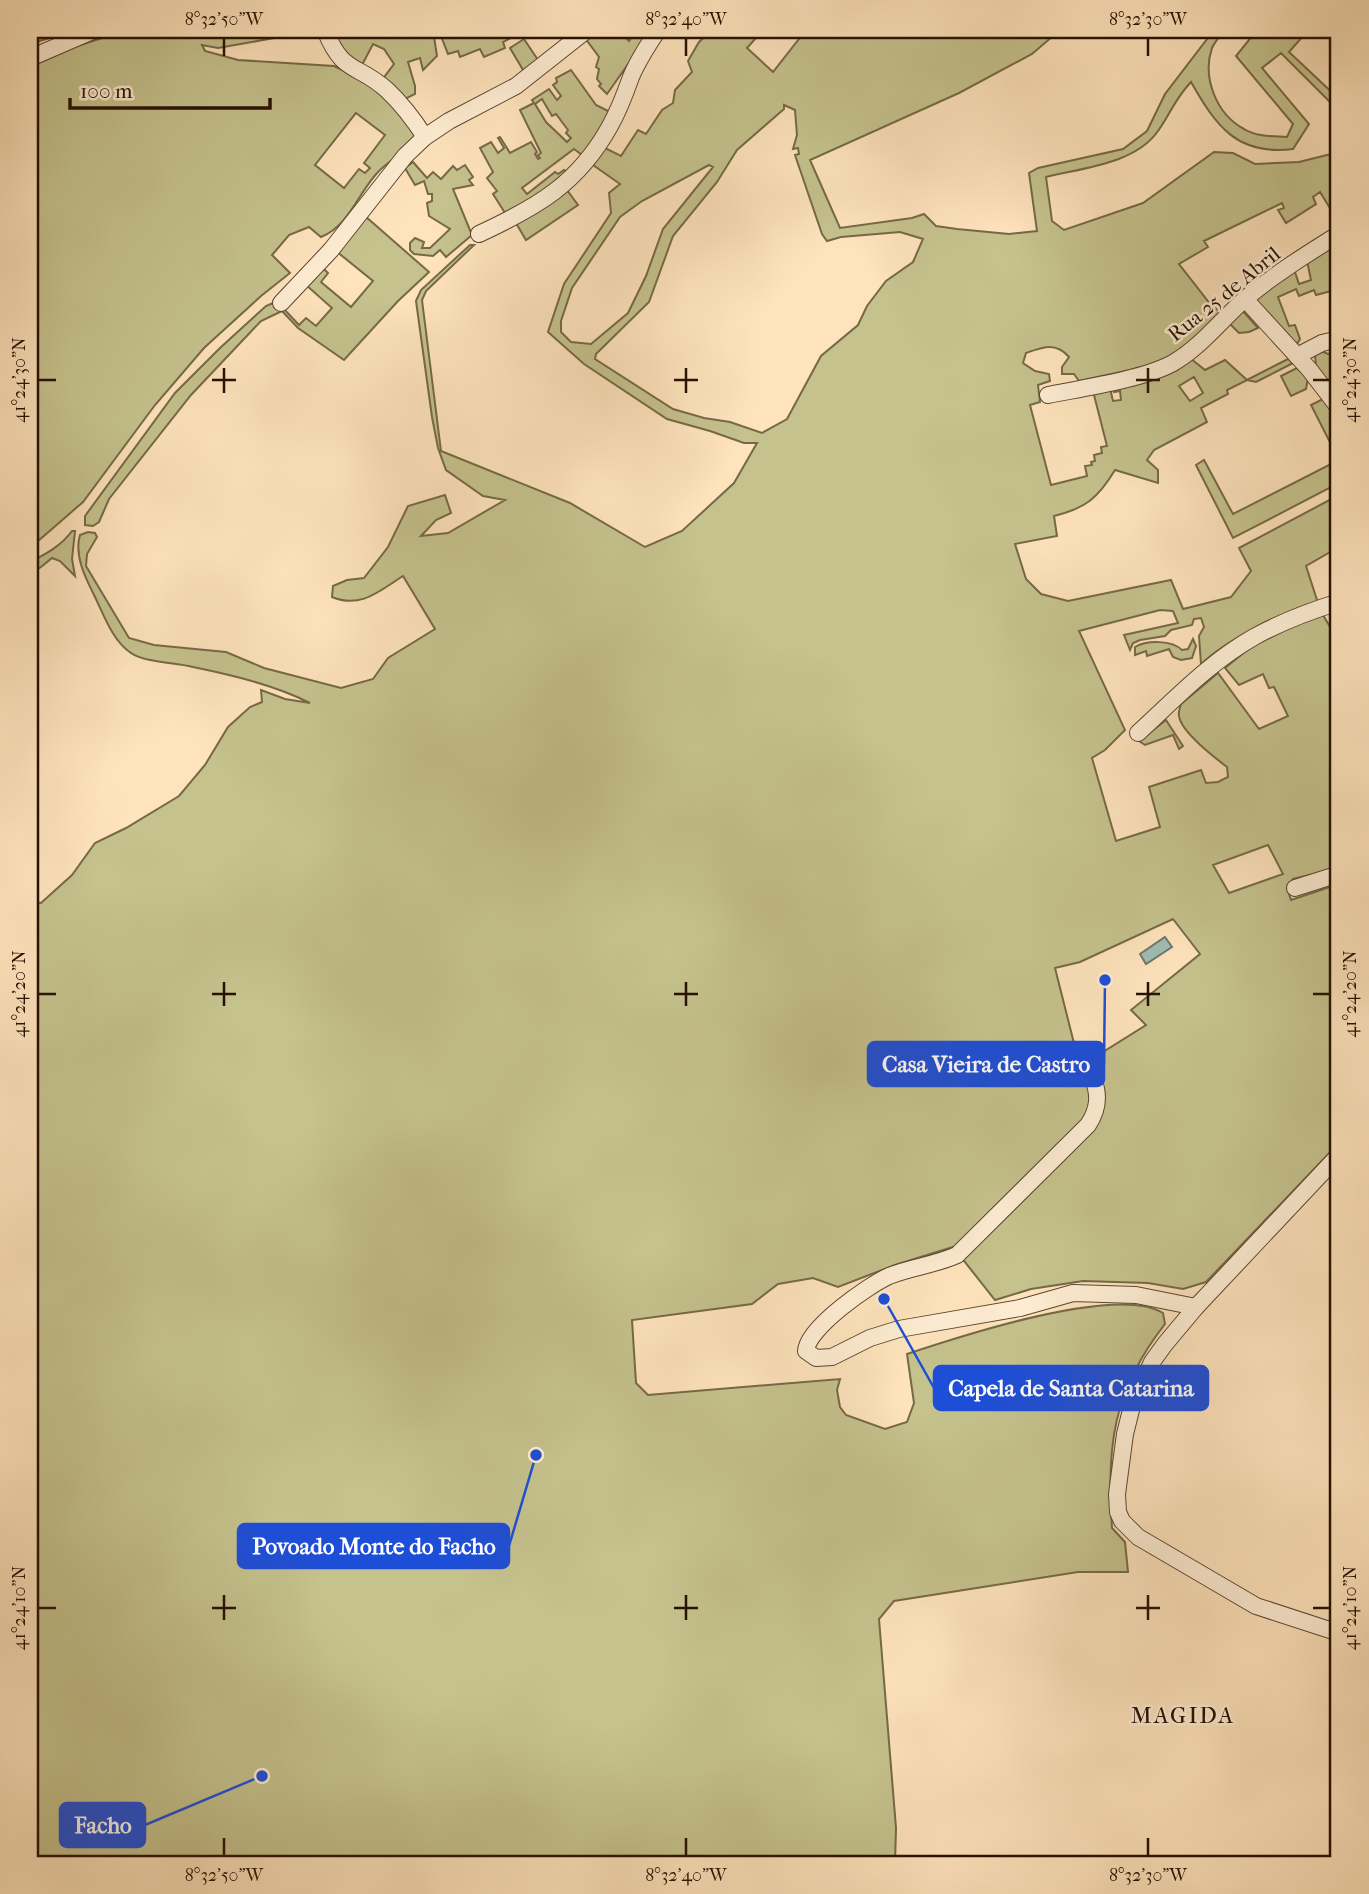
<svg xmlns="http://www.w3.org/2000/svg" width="1369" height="1894" font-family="'IM FELL French Canon',serif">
<rect width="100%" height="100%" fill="#fee3bc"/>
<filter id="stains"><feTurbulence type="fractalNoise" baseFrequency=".00286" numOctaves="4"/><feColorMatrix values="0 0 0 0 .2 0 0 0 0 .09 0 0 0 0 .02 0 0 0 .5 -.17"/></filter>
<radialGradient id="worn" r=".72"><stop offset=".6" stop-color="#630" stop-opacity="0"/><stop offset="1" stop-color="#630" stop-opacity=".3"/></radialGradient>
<g fill="#c5c28d" stroke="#766947" stroke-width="2" fill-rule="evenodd">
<polygon points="30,30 76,30 30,44"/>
<path d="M127,30H280V37L218,48L202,45L205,51L238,60L334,66L356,76L384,94L416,134C409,152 390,159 378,172C358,193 349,226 321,237L309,227L289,235L272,255L290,273L261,296L204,348L155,405L83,502L30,548V67L74,47ZM356,113L385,135L364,163L370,168L365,173L359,169L344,188L315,165Z"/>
<polygon points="331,30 433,30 437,56 423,70 420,58 408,62 415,86 415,94 403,100 382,80 394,64 384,49 373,44 361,67 351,63"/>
<polygon points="444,30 508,30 511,38 503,42 505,48 484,57 480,49 460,57 458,51 448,54 441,36"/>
<polygon points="596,30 618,30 629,41 637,30 652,30 607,94 599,86 601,84 597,79 599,69 596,67 599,57 585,38"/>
<path d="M712,30H733L741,38L750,30H763L747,48L773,72L806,30H1060L1032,54L959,93L810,160L840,228L912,218L924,214L936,226L957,229L1009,234L1037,231L1029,173L1038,168L1123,149L1147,131L1165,94L1214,30H1225C1221,35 1215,41 1212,48C1202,77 1216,114 1244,129C1257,137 1272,136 1287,137L1293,124L1236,56L1257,30H1297L1304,35L1289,52L1339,99V111L1281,53L1262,68L1309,124L1293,149C1237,156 1216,126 1191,82C1174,100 1171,113 1158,131C1135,164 1082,168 1046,177L1052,221L1064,230L1143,203L1214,152L1233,153L1255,164L1299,162L1339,152V223L1320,192L1313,197L1316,204L1286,223L1278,210L1284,208L1282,203L1204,241L1208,247L1179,264L1211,305L1222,313L1191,346L1162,363L1079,381L1074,374H1062V367L1069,357C1056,342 1043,347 1026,353L1023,363L1035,371L1049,374L1050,381L1038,385L1040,402L1030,405L1051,485L1087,476L1085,466L1092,465L1091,462L1095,461L1094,455L1102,453L1101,447L1107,446L1093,391L1110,388L1113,401L1121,400L1120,391L1114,392L1113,387L1177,370L1190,358L1205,370L1225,360L1247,380L1288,359L1293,363L1256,382L1247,380L1227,390L1228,394L1201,408L1207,422L1154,450L1147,460L1158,470V483L1115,470C1098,498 1086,508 1054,516L1057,536L1015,544L1026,579L1041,594L1068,601L1171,580L1183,609L1231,597L1251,571L1239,548L1339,495V547L1306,566L1318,603C1276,617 1235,634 1201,664L1199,636L1204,627L1201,618L1194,619L1192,625L1171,630L1165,636L1140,640L1133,643L1130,650L1124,635L1178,623L1173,611L1160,610L1079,631L1125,730L1105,750L1092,758L1116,841L1160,827L1149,787L1201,770L1206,783L1218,782L1228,777L1227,767C1214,757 1181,732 1179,716C1178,712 1180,708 1181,704L1218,673L1259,729L1288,716L1274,687L1269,688L1263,674L1239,685L1225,668L1256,643L1286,627L1323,615L1339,642V868L1293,879L1287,888L1291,900L1339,884V1143L1206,1282L1183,1289L1148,1283L1083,1281L1031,1289L995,1300L953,1247L895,1265L838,1287L813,1278L778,1284L752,1304L632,1320L636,1383L648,1395L840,1379L837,1390L840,1407L846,1415L885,1429L907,1422L914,1403L907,1354C958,1337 1117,1284 1163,1313L1165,1324C1113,1390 1106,1447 1112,1528L1125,1542L1128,1572H1078L894,1601L879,1619L896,1828L895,1864H30V885L33,902L41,903L72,875L95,843L126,828L179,796L205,765L228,727L250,707L262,702L261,690L285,699L310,703C274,685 232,675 193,667C177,663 143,662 131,653C112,640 104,615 94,595C85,577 74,555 80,535L88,532L95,533L97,537L87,554L86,566L129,638L154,645L226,652L264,668L341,688L373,679L388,658L435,629L403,576C379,591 361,609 332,597L333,586L347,580L364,578L388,547L408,506L445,495L451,513L436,520L421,536L448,533L505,500L483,496L446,470L438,448L432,417L416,301L421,290L470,245H474L426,291L422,300L441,451L570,503L645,547L682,531L734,483L757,443H744L710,431L667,419L584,364L548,332L564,284L611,213L609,193L620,184L593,165L603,147L621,156L638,130L646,134L662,110L673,103L675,90L692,72L688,61L699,42ZM784,105L795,110L797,135L793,149L798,148L799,154L795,155L822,234L827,241L841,237L900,232L923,239L913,262L886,281L867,306L858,325L821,356L787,419L762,433L730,422L704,418L673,409L595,359L596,354L649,302L673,236L717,182L737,150L784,109ZM709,165L713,167L663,229L646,276L628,313L591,344L571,342L561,332V321L572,288L620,217L642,201ZM1194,377L1203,393L1190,401L1179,386ZM1268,845L1283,874L1229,893L1213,865ZM1173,919L1200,954L1131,1010L1146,1025L1103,1052V1109L1081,1071L1055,968L1080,962Z"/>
<polygon points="524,39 540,63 526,75 510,48"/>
<path d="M571,70L596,105L612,113L586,158L574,149L522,188L527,194L555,172L558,174L564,170L570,174L564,180L505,213L493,194L497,191L487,178L493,172L480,148L491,142L498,153L504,148L498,138L500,137L510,153L531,142L537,152L535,154L538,159L540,158L538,155L541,153L520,110L534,103L532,100L549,89L557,100L561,96L553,85L557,82L556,78ZM542,99L552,116L556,114L568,130L566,133L571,138L567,142L546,122L535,104Z"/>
<polygon points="413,162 427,178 433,172 441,179 453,166 457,170 465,165 473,177 469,180 473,185 453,189 472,235 446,257 440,250 433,256 414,254 410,250 410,243 415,238 424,242 422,248 430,248 450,229 429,216 427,203 432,201 432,194 428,194 424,181 415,185 405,168"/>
<polygon points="567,190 578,205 526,240 516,223"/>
<polygon points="365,216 429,272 398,301 344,360 298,328 282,311 261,321 191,395 109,499 99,522 93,526 85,525 85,516 175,393 220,348 266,306 273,303 281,311 284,309 299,325 306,318 316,326 332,308 306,285 322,267 328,273 321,282 351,307 373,281 336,251"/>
<polygon points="1339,241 1339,289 1316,295 1314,290 1299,296 1296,289 1278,297 1289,326 1295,325 1300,339 1297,344 1288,341 1256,301 1258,295 1294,269 1299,284 1311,280 1307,261"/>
<polygon points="1243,311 1258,328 1249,332 1239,333 1228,322 1239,312"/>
<polygon points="1321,351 1328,354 1333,353 1335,370 1333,372 1338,385 1331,388 1316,366 1315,355"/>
<polygon points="1297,368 1308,378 1306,389 1291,396 1281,376"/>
<polygon points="1325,398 1339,419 1339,483 1233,538 1196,465 1204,460 1233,514 1339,460 1311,405"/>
<path d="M72,531H75L72,559L75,576L60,561L52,558L41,567L30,574V562C46,554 61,546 72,531Z"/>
<path d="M1193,639L1196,646L1192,658L1181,660L1173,657L1169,649L1147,656L1146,651L1135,655V647C1147,640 1172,640 1182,650L1188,649Z"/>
<polygon points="1166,720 1183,746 1179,749 1173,735 1145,745 1139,741"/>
</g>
<polygon fill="#a0bdb6" stroke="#6f786e" stroke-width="2" points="1165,937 1172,947 1146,964 1140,954"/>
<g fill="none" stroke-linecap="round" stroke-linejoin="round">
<g stroke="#5c4530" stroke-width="18">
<g id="street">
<path d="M325,30C343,75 357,63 387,90C402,104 414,120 425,137"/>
<polyline points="30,58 95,30"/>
<path d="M479,234C537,207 578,184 610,126C619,110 625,94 631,77C638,60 648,45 658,30"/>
<polyline points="1245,299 1309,369 1339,408"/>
<polyline points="281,303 331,250 405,156 425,137 449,121 516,86 587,30"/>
<polyline points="1297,356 1322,343 1339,339"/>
<path d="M1048,395C1083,388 1144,379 1173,363C1201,347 1222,319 1246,298C1275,274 1307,254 1339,234"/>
<path d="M1138,733C1175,699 1210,662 1254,637C1281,622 1310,611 1339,602"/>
<polyline points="1295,888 1339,874"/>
<path d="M1093,1079C1100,1096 1098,1110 1088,1125L957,1255C935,1265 911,1267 889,1276C869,1285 807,1328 806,1351L816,1358L832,1357L870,1338L899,1329L1020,1308L1073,1293L1136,1295L1196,1307"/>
<polyline points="1339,1155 1196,1307 1165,1344 1152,1362 1132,1406 1125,1434 1117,1494 1118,1512 1122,1521 1138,1537 1256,1606 1339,1633"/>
</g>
</g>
<use href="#street" stroke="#feedd3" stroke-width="16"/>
</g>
<path fill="none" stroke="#261001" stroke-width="2.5" d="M224,38V56M686,38V56M1148,38V56M224,368V393M686,368V393M1148,368V393M38,380H56M212,380H236M674,380H698M1136,380H1160M1313,380H1330M224,982V1006M686,982V1006M1148,982V1006M38,994H56M212,994H236M674,994H698M1136,994H1160M1313,994H1330M224,1595V1620M686,1595V1620M1148,1595V1620M38,1608H56M212,1608H236M674,1608H698M1136,1608H1160M1313,1608H1330M224,1838V1856M686,1838V1856M1148,1838V1856"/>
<g text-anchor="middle" stroke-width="5" stroke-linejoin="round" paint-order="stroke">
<g font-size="21" fill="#261001" stroke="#feedd3">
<text transform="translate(1224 294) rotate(-39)" y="7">Rua 25 de Abril</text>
</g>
<g font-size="23" letter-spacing="2" fill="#261001" stroke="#feedd3">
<text x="1183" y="1723">MAGIDA</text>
</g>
</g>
<path fill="none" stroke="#1d4ed8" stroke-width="2.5" d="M1105 980L1104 1064M884 1299L934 1388M536 1455L509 1546M262 1776L145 1825"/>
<g fill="#1d4ed8" stroke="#feedd3" stroke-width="2.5">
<circle cx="1105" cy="980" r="7"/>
<circle cx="884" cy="1299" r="7"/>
<circle cx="536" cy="1455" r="7"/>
<circle cx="262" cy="1776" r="7"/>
</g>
<g fill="#1d4ed8" stroke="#1d4ed8" stroke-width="2.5">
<rect x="868" y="1042" width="236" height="44" rx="7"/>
<rect x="934" y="1366" width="274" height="44" rx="7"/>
<rect x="238" y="1524" width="271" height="44" rx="7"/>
<rect x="60" y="1803" width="85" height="44" rx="7"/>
</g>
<g font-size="23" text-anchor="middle" font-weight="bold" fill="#fff">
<text x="986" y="1072">Casa Vieira de Castro</text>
<text x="1071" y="1396">Capela de Santa Catarina</text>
<text x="374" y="1554">Povoado Monte do Facho</text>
<text x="103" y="1833">Facho</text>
</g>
<rect width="1369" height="1894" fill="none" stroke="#fee3bc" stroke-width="77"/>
<path d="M70 98v10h200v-10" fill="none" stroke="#261001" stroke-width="3.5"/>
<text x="80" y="98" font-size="21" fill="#261001" stroke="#feedd3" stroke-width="5" paint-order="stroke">100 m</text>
<rect x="38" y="38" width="1292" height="1818" fill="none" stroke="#261001" stroke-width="2.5"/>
<g font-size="18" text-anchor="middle" fill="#261001">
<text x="224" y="25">8°32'50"W</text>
<text x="686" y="25">8°32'40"W</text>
<text x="1148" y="25">8°32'30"W</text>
<text transform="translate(19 380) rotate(-90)" y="6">41°24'30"N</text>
<text transform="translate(1350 380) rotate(-90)" y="6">41°24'30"N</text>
<text transform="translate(19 994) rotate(-90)" y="6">41°24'20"N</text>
<text transform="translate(1350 994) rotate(-90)" y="6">41°24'20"N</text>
<text transform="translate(19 1608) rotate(-90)" y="6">41°24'10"N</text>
<text transform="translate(1350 1608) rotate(-90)" y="6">41°24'10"N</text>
<text x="224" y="1881">8°32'50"W</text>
<text x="686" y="1881">8°32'40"W</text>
<text x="1148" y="1881">8°32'30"W</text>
</g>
<rect width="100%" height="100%" filter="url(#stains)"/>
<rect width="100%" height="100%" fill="url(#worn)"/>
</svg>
